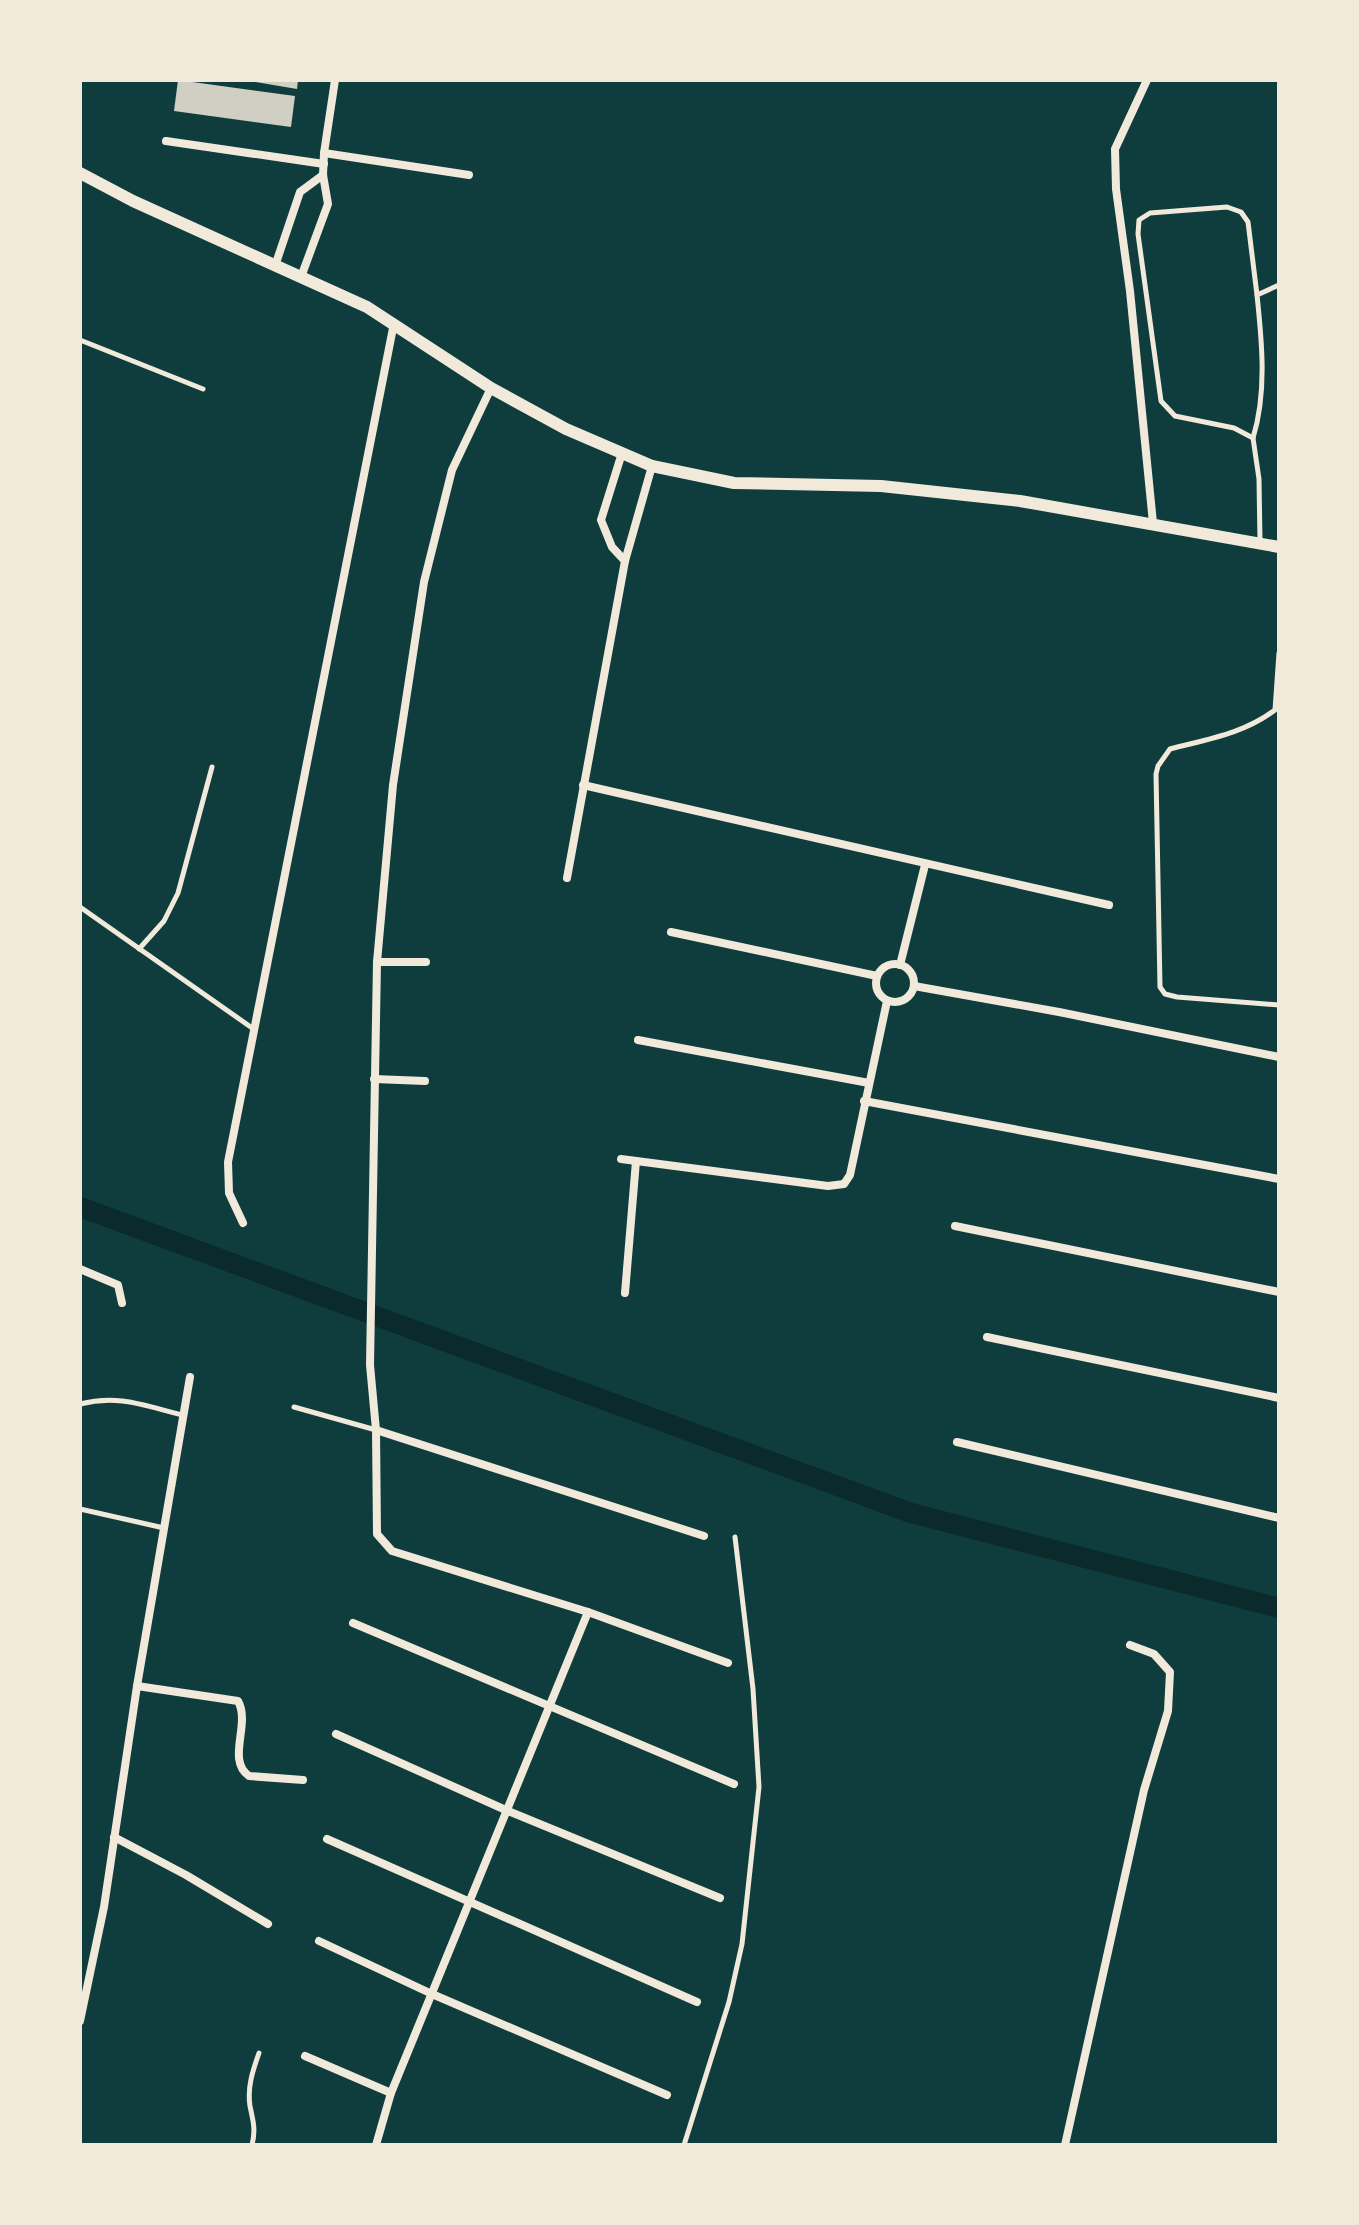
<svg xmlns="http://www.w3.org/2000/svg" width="1359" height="2225" font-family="Barlow,sans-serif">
<rect width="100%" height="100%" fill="#0f3d3e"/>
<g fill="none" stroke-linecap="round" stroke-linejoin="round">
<polyline stroke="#0a2a2b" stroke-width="20" points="80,1207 911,1513 1279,1608"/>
</g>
<g fill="#cfcfc3">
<polygon points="178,80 295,96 291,127 174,111"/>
<polygon points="243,80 298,80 297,89"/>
</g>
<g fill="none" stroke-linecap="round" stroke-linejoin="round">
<g stroke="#f1e9da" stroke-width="5">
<polyline points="1257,295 1248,222 1241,212 1227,207 1150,213 1139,220 1138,234 1161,401 1175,416 1234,428 1253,438 1259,479 1260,541"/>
<polyline points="80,340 203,389"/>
<path d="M1253,438C1267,393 1262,342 1257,295L1279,285"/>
<path d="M1279,653L1275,710C1243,734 1208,739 1170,749L1158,766L1156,774L1160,987L1165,994L1177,997L1279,1005"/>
<polyline points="80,907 255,1030"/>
<polyline points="139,949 164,921 178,893 212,767"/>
<path d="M80,1404C119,1394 145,1406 183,1415"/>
<polyline points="294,1407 376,1430"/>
<polyline points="80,1509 164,1528"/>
<path d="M252,2145C256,2129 253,2121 250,2106C247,2087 253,2070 259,2053"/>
<polyline points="684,2145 729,2002 742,1944 759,1787 753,1689 735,1537"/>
</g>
<g stroke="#f1e9da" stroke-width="8">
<polyline points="1147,80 1115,149 1116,189 1130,291 1153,523"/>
<polyline points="166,141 324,164"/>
<polyline points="324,153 469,175"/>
<polyline points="275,266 300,192 323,175"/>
<polyline points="301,277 328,204 323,175 324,153 335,80"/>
<polyline points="491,388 452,470 424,582 393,785 377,962 370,1365 376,1430 377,1534 392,1551 588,1612 728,1663"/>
<polyline points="622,453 601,520 612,547 625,561"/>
<polyline points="583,785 1109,905"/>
<polyline points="567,878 625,561 652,466"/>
<polyline points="671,932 877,976"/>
<polyline points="377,962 426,962"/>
<circle cx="895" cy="983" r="19"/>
<polyline points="900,965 925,865"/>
<polyline points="914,986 1059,1012 1279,1057"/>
<polyline points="638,1040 869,1083"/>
<polyline points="374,1079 425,1081"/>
<polyline points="864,1101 1279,1179"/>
<polyline points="621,1159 828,1186 844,1184 850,1175 887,1001"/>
<polyline points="243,1223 229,1193 228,1162 394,323"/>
<polyline points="955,1226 1279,1292"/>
<polyline points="80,1269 118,1285 122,1303"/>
<polyline points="625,1293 636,1161"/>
<polyline points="987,1337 1279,1398"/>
<polyline points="376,1430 704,1536"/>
<polyline points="957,1442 1279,1518"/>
<polyline points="353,1623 734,1784"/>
<path d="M137,1686L238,1701C251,1724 226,1760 249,1776L303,1780"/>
<polyline points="336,1734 508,1811 720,1898"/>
<polyline points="114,1837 186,1875 268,1924"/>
<polyline points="327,1839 697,2002"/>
<polyline points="319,1941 432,1994 667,2095"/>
<polyline points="80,2021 104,1907 137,1686 190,1377"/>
<polyline points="305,2056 391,2093"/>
<polyline points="376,2145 391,2093 588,1612"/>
<polyline points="1065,2145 1144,1790 1168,1711 1170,1672 1154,1654 1130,1645"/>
</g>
<polyline stroke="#f1e9da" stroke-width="12" points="80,173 133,201 367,307 491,388 566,429 652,466 734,483 881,486 1020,501 1279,547"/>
</g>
<rect width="1359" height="2225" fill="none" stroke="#f1e9da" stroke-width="164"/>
</svg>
